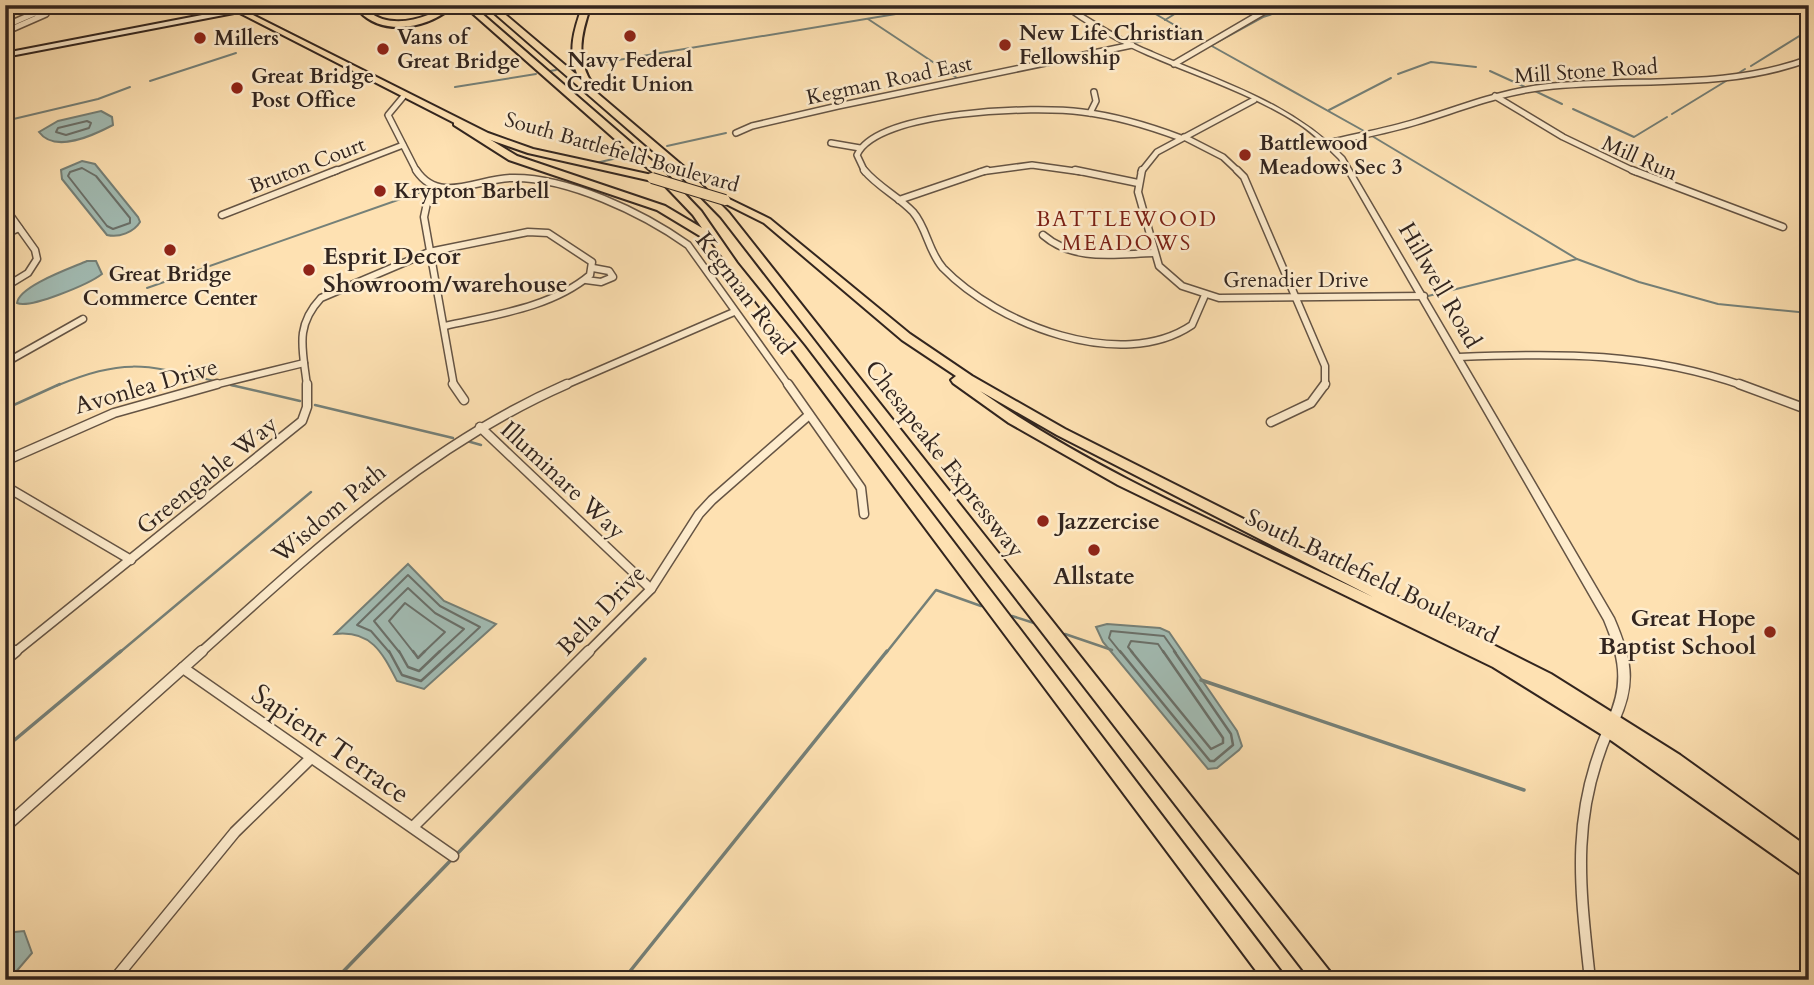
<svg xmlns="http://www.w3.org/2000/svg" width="1814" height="985" font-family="Cardo,serif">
<rect width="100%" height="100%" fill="#fee1b2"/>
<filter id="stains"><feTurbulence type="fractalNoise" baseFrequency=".00286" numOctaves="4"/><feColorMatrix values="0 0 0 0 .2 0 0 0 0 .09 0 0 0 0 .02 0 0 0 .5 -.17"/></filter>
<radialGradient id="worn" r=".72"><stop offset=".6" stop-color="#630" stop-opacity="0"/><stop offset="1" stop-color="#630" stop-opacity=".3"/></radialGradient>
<g fill="#a2bcb4" stroke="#758078" stroke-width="2">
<path d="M101,111L112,117L113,125C94,135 55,154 39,132L58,121Z"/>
<path d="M82,161L95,164L138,217L140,222C134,232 119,238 107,235L62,179L61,170Z"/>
<path d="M87,261H96L102,274C89,284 30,309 17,303C19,286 71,268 87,261Z"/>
<path d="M408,564L444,601L496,624L424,689L397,681C382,652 371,630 335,634Z"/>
<polygon points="1107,624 1160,628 1169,632 1237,731 1242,746 1239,750 1217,768 1208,769 1103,642 1096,627"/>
<polygon points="24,931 32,953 9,980 5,980 5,933"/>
</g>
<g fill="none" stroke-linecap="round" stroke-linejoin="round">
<g stroke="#6a706a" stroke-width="2">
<polygon points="87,121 91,123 89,128 66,135 56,132 58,128"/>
<polygon points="82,168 96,176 130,218 130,223 113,229 107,226 68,176 70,172"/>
<polyline points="390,653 371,631 357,625 408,575 440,606 480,627 452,653"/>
<polyline points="400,653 374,621 408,588 435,613 464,629 438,653"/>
<polyline points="414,653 389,621 405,603 445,632 423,653"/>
<polyline points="1121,653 1109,638 1111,631 1164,636 1176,653"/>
<polyline points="1133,653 1128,647 1131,641 1158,644 1164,653"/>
</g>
<g stroke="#6a706a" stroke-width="2.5">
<polyline points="389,651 402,675 421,681 454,651"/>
<polyline points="399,651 408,667 419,671 440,651"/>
<polyline points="413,651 418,658 425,651"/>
<polyline points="1120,651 1210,761 1214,761 1233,745 1231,734 1174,651"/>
<polyline points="1131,651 1211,749 1223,743 1223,738 1163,651"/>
</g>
<g stroke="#758078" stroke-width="2">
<polyline points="1140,5 1202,41"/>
<polyline points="868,19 957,78"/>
<polyline points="1165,20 1189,5"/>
<polyline points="1134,43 1185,32"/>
<polyline points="1210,45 1364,131"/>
<polyline points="1210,46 1263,17 1300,5"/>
<polyline points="582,66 950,5"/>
<polyline points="1751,66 1809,30"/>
<polyline points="569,68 574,67"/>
<polyline points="550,71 556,70"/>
<polyline points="1490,71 1525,87"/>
<polyline points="1398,74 1431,62 1476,67"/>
<polyline points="1737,74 1745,69"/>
<polyline points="150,81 236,53"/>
<polyline points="455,87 536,74"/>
<polyline points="1535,91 1562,104"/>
<polyline points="1573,109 1634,137 1667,117"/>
<polyline points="1329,110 1391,78"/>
<polyline points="1672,114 1726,81"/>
<polyline points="5,121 98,99 130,87"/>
<polyline points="1372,136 1577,259 1639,282 1718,304 1809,313"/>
<polyline points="667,146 726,133"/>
<polyline points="644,152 648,151"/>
<polyline points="596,163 630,155"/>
<polyline points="147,288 432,188"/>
<polyline points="1424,297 1577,259"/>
<polyline points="231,385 236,386"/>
<path d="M56,386C125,358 144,364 214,381"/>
</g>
<g stroke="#758078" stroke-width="2.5">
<polyline points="231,385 300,401"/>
<polyline points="315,405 453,438"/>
<polyline points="5,409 60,384"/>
<polyline points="467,441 481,445"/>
<polyline points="1012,616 1034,623"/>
<polyline points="1065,634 1112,650"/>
<polyline points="119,653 311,492"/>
<polyline points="886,653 936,590 981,606"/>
</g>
<g stroke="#758078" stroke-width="3.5">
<polyline points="1201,680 1524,790"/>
<polyline points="5,748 121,651"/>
<polyline points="457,854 645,659"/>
<polyline points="335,980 452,859"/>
<polyline points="623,980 887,651"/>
</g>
<g stroke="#655444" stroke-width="8">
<g id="minor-far3">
<polyline points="5,26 35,13 46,14 5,32"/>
<polyline points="1174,64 1275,5"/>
<polyline points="1495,96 1563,137 1636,172"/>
<polyline points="403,97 388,115 417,172"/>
<polyline points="1090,113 1096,101 1094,92"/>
<polyline points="736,133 752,126 838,106 1132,45"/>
<polyline points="1184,137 1223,157 1239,172"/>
<polyline points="831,143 860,148"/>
<path d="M1328,143C1357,136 1387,131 1416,122C1459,109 1500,92 1545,87C1635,77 1722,91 1809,59"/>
<polyline points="333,172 403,145"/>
<path d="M865,172L857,155C877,110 1037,106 1082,112C1116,116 1149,126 1181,138"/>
<polyline points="980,172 1032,165 1082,172"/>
<polyline points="1141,172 1157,152 1254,100"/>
</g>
</g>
<g stroke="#655444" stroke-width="9">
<g id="minor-far2">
<path d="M416,170C439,205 477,179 510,178C566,176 643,213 688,245L789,386"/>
<path d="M864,170C878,187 898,196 913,212C927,228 928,251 943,268C997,324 1121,373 1192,325L1205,295"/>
<polyline points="1075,170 1138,183"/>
<polyline points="1142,170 1138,192 1159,266 1182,286 1219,298 1424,296"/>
<polyline points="1237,170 1244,177 1325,366 1325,386"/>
<polyline points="1632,170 1783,227"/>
<polyline points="440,188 427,203 424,217 454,386"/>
<polyline points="899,200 987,170"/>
<polyline points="5,208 35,250 37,259 28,273 5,287"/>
<polyline points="222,215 337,170"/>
<polyline points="5,234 19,228"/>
<path d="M1043,235C1074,262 1115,254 1154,253"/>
<polyline points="586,280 601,282 613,277 609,271 593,268"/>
<path d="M1459,357C1561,353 1647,352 1744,386"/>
<polyline points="5,363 83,319"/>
<polyline points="210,386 304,363"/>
<path d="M307,386C303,350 294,327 321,298L429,252L528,232L548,233L592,262L590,275C551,308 493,315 445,326"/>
<polyline points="563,386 734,312"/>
</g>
</g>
<g stroke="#655444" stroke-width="11">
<g id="minor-far1">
<polyline points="453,384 464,400"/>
<polyline points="788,384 861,488 864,514"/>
<polyline points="1739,384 1809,410"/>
<polyline points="1271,422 1311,403 1325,384"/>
<polyline points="480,427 651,589"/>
<polyline points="5,461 114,413 217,384"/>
<polyline points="5,486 131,560"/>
<polyline points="14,653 302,421 307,407 307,384"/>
<path d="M200,653C314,551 425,446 567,384"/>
<polyline points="587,653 651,589 699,514 712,500 809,415"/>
</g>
</g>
<g stroke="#655444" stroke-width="13">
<g id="minor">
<polyline points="5,660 16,651"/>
<polyline points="183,668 453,856"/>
<polyline points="5,827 202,651"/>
<polyline points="413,827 589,651"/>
<polyline points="114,980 235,832 311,758"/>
<path d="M1590,980C1580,886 1570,817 1609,728"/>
</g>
</g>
<g stroke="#655444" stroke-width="3">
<path id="tertiary" d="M1060,5H1067C1095,22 1122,40 1152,52C1223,83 1288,101 1344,157L1614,618C1631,658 1637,682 1618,723L1614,724L1610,723L1608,719C1625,683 1619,656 1604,620L1339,159C1326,146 1314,134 1299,124C1252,94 1199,77 1148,55C1118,42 1087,25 1060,5Z"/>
</g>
<g stroke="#32251f" stroke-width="4">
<polygon id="secondary" points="254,5 268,5 264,7 292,5 257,12 255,11 255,9 5,57 5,53"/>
</g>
<g stroke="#32251f" stroke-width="4">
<g id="primary">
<polygon points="224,5 233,5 488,133 533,149 652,175 656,178 652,181 528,153 482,137"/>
<path d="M725,197L770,219L910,334L972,376L1065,429L1551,674L1680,755L1809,848V880L1612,741L1493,667L1118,485L1009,423L953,383L951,380L956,376L902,340L764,223L722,202L720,200ZM980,391L1057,435L1373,597C1241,533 1101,476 980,391Z"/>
</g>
</g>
<g stroke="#32251f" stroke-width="4">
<g id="motorway">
<path d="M360,5H368V11C385,25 408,23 428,15C438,11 443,5 454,5C431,28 384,37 360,12Z"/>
<polygon points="463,5 472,5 659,167 701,211 737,263 804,346 1282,973 1285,980 1263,980 710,240 705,239 657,210 509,160 454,125 454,121 460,121 517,156 665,206 702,228 693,215 651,171"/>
<path d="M485,5H494L578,76C567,52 574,29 583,5H591C581,34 575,58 593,85L590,87L683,166L729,213L1331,973L1334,980H1311L721,217L675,170Z"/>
</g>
</g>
<use href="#minor-far3" stroke="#feeccd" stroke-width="5"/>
<use href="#minor-far2" stroke="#feeccd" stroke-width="6"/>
<use href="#minor-far1" stroke="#feeccd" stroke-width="8"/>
<use href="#minor" stroke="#feeccd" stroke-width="10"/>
<use href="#tertiary" fill="#feeccd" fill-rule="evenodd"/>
<use href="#secondary" fill="#feeccd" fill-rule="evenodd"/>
<use href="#primary" fill="#fee1b2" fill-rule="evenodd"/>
<use href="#motorway" fill="#fee1b2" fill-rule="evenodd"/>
<g stroke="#32251f" stroke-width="12" stroke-linecap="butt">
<polyline id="primary-bridge" points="652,178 725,200"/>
</g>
<use href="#primary-bridge" stroke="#fee1b2" stroke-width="10"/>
</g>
<g fill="#8f2418" stroke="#feeccd" stroke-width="2.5">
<circle cx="630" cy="36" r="7"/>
<circle cx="200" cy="38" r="7"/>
<circle cx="1005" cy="45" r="7"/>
<circle cx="383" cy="49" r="7"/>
<circle cx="237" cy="88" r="7"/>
<circle cx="1245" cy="155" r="7"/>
<circle cx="380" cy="191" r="7"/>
<circle cx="170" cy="250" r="7"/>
<circle cx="309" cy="270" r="7"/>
<circle cx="1043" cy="521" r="7"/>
<circle cx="1094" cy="550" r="7"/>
<circle cx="1770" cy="632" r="7"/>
</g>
<g text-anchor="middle" stroke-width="5" stroke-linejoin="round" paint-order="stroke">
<g font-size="21" font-weight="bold" fill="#32251f" stroke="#feeccd" text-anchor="start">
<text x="1019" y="40">New Life Christian<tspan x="1019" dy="24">Fellowship</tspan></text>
<text x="397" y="44">Vans of<tspan x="397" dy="24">Great Bridge</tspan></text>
<text x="214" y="45">Millers</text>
<text x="630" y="67" text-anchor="middle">Navy Federal<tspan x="630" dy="24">Credit Union</tspan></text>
<text x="251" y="83">Great Bridge<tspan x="251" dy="24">Post Office</tspan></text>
<text x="1259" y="150">Battlewood<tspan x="1259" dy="24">Meadows Sec 3</tspan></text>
<text x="394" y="198">Krypton Barbell</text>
<text x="170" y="281" text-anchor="middle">Great Bridge<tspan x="170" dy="24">Commerce Center</tspan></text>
</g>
<g font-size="21" fill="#32251f" stroke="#feeccd">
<text transform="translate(1586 71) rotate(-4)" y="7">Mill Stone Road</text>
<text transform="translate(889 80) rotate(-12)" y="7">Kegman Road East</text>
<text transform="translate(622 152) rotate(16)" y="7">South Battlefield Boulevard</text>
<text transform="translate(1640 158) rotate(24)" y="7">Mill Run</text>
<text transform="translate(307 165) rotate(-21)" y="7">Bruton Court</text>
<text x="1296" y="287">Grenadier Drive</text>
</g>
<g font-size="21" letter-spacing="2" fill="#7a1f14" stroke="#feeccd">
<text x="1127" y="226">BATTLEWOOD<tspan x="1127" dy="24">MEADOWS</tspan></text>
</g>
<g font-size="24" font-weight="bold" fill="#32251f" stroke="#feeccd" text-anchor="start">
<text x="323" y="264">Esprit Decor<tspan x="323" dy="28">Showroom/warehouse</tspan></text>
<text x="1057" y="529">Jazzercise</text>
<text x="1094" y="584" text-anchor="middle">Allstate</text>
<text x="1756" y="626" text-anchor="end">Great Hope<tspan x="1756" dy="28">Baptist School</tspan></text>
</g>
<g font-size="24" fill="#32251f" stroke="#feeccd">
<text transform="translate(1440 285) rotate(60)" y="8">Hillwell Road</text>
<text transform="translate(745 293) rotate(53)" y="8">Kegman Road</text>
<text transform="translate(146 386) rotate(-16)" y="8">Avonlea Drive</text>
<text transform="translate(945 459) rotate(52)" y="8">Chesapeake Expressway</text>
<text transform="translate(207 475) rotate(-39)" y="8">Greengable Way</text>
<text transform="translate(563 480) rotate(43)" y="8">Illuminare Way</text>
<text transform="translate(329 513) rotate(-40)" y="8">Wisdom Path</text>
<text transform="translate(1372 576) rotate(26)" y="8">South Battlefield Boulevard</text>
<text transform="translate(601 610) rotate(-46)" y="8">Bella Drive</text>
</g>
<g font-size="28" fill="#32251f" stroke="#feeccd">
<text transform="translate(331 743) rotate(35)" y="10">Sapient Terrace</text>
</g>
</g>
<rect width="1814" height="985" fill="none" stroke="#fee1b2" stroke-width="28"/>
<rect x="7" y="7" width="1800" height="971" fill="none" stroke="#32251f" stroke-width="3.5"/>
<rect x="14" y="14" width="1786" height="957" fill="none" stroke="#32251f" stroke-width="2"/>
<rect width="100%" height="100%" filter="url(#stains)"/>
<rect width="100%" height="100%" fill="url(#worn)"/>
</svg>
